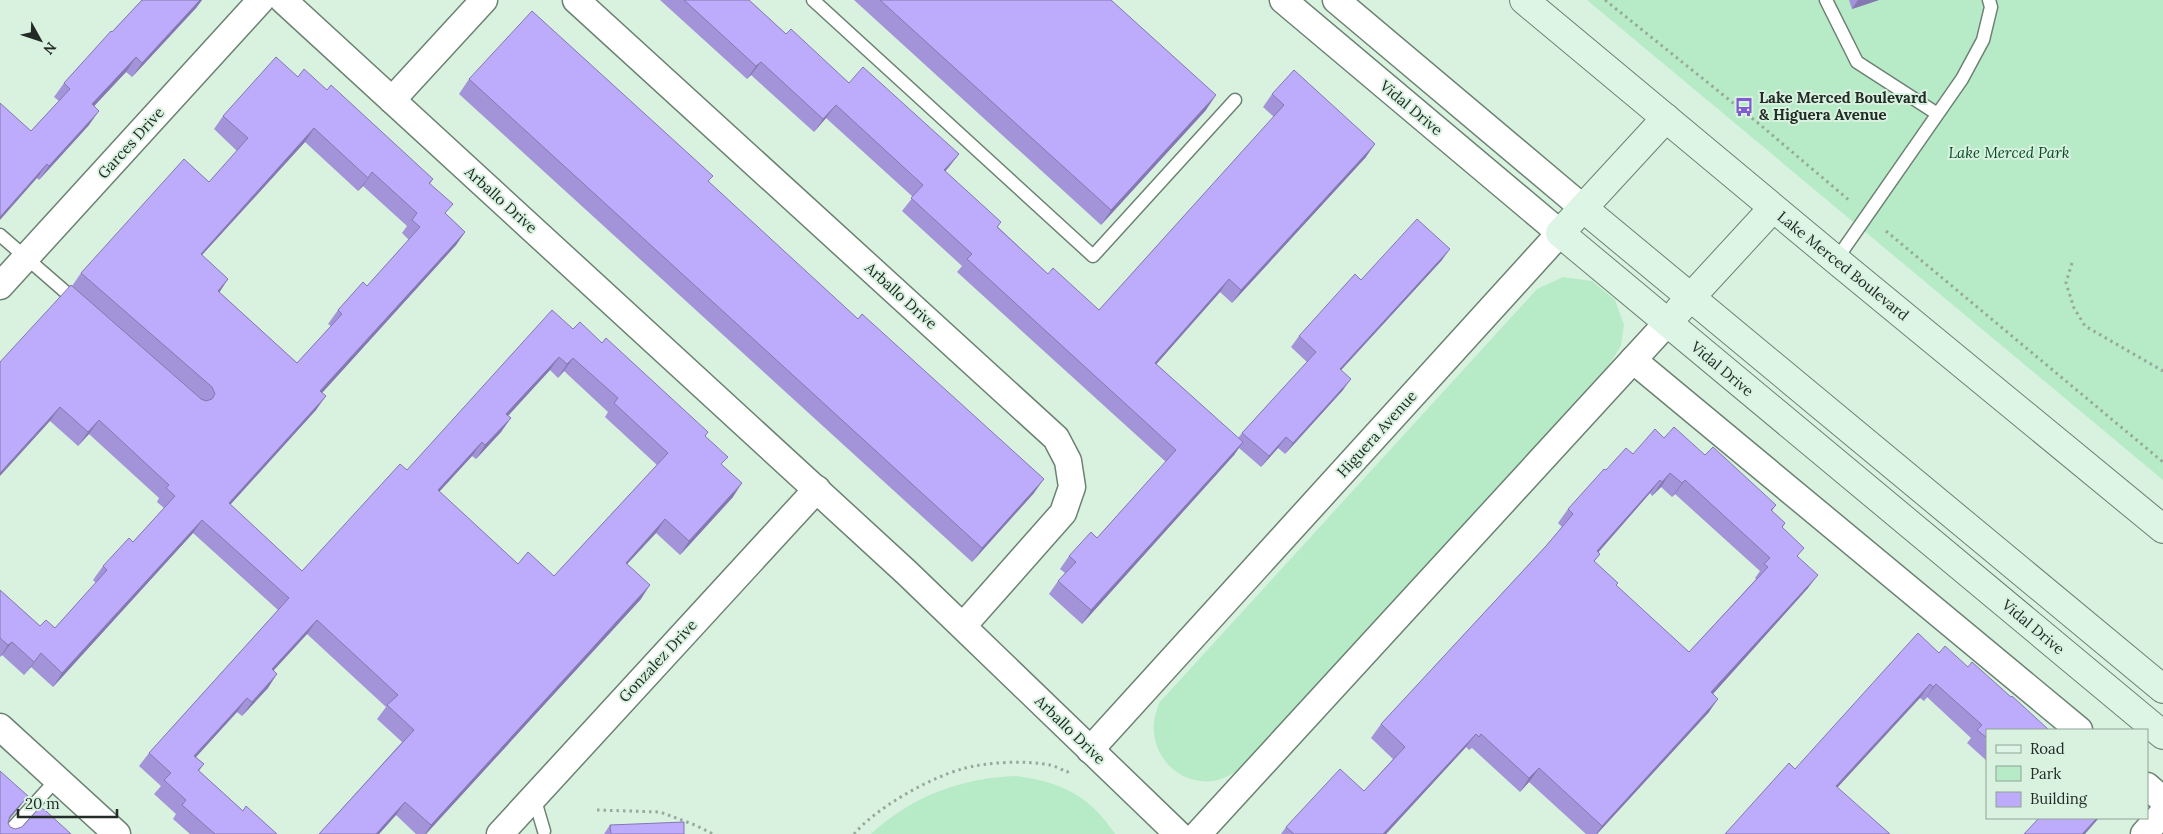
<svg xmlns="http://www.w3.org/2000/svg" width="2163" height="834" font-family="Lora,serif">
<rect width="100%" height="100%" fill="#d9f2e0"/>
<g fill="#b7ebc7">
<polygon points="1587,0 2163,0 2163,480"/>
<path d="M1563,277L1592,281L1615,300L1624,325L1621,346L1607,368L1238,771C1231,774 1222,780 1213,781C1179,785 1151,757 1154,722C1155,716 1157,709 1159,703L1537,289Z"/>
<path d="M1016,776C1061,782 1089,795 1115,834H871C912,796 961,778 1016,776Z"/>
</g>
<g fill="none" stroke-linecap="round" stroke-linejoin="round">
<g stroke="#6c8272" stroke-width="15">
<g id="lane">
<polyline points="813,0 1093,256 1235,100"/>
<polyline points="1826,0 1857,62 1936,113"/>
<polyline points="0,235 77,302"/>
<polyline points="1836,260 1962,79 1983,40 1991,7 1989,0"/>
<polyline points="534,797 544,831"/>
<polyline points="7,834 57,779"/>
</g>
</g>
<g stroke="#6c8272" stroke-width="29">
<g id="street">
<polyline points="283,0 906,572 1178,834"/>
<polyline points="576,0 1056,438 1068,461 1072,487 1063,513 963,626"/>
<polyline points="1336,0 1583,208"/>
<polyline points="392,100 484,0"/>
<polyline points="0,286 261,0"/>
<polyline points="1633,360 2079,730"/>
<polyline points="0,727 117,834"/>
<polyline points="1090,750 1560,233 1283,0"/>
<polyline points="2147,786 2163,800"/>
<polyline points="500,834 817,489"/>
<polyline points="1198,834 1667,323"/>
<polyline points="2144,834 2163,813"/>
</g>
</g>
<g stroke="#6c8272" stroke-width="30">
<g id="secondary">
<polyline points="1524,0 1836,260 2163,529"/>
<polyline points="1666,118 1560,233 2163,735"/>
<polyline points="1583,208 2163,689"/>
<polyline points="1679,310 1773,208"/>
</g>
</g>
<g stroke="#96a99b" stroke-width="3" stroke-dasharray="2.5 4" stroke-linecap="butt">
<polyline points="1605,0 1758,123 1850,201"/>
<polyline points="1886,231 2163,462"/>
<polyline points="2072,263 2066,283 2074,308 2085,326 2163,371"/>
<polyline points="597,810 660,812 695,825 713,834"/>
<path d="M854,834C876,808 929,778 962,769C986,762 1025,760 1050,765C1056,766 1062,770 1067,772L1069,771"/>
</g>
<use href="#lane" stroke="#fff" stroke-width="12"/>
<use href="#street" stroke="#fff" stroke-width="26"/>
<use href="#secondary" stroke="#dcf5e5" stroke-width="28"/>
</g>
<g fill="#a393d8" fill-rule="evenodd">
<polygon points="142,0 202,0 196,8 132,77 126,72 94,106 89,125 39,180 37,178 31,131 59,101 54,97 64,83"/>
<polygon points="660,0 749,0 786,34 849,83 959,154 945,171 998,227 1048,274 1099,310 1274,117 1263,107 1272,94 1366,157 1232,303 1220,292 1156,364 1238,438 1242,433 1307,362 1291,347 1299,336 1361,280 1442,260 1341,370 1343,390 1285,454 1278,448 1261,467 1239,448 1234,455 1082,624 1049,594 1058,581 1065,573 1060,569 1069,556 1097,538 1166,462 957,272 962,266 902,211 913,197 826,118 814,132 751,75 747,79"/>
<polygon points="854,0 1111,0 1206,110 1101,225"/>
<polygon points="1849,0 1879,0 1852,9"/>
<path d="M298,77L327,90L433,179L430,184L446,214L465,232L456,245L322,393L316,410L230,505L302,571L407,470L573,329L705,436L722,465L733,497L680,555L656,533L627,564L641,599L426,834H416L396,815L379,834H319L402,742L377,719L386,707L307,634L273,671L268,688L242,716L237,712L196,757L204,764L199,771L243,811L277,834H190L173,819L176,814L154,794L161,786L139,766L149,753L278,610L193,533L53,687L31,667L24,675L2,655L0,657V590L40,626L55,628L96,583L93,580L103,566L133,542L164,508L157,502L159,498L89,434L78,446L50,421L72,286L81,273L209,182L237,151L214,129L223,116ZM305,142L358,191L363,186L407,226L402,233L409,240L367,286L338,310L328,324L331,326L297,363L219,292L228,279L202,255ZM550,370L558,378L564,371L608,412L605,417L657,465L554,576L518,564L439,492L472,456L476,459L501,432L508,415Z"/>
<polygon points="469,79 709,182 1034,493 972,562 459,94"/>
<path d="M1664,438L1705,455L1776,505L1772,511L1785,523L1782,528L1798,556L1808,588L1713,694L1709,712L1597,834H1586L1529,782L1520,792L1472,748L1469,750L1466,747L1386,834H1281L1286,827L1364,791L1393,759L1371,738L1381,724L1546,546L1562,527L1558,523L1568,509L1606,470L1633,454ZM1661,487L1672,497L1675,494L1760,571L1755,578L1756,579L1689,652L1616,586L1594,562L1600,554L1598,553L1650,493L1652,496Z"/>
<polygon points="1939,653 1968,667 2011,697 1987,730 1987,761 1967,743 1971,738 1927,697 1924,701 1920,698 1795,769"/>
<polygon points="610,825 684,834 604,834"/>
</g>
<g fill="#8478b0">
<polygon points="200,0 202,0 196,8 132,77 142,63"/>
<polygon points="1858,0 1879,0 1852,9"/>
<polygon points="136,57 126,72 82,119 92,104"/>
<polygon points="761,62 751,75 747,79 756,66"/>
<polygon points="1216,95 1206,110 1101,225 1111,210"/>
<polygon points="836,105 826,118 814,132 823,119"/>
<polygon points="99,111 89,125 39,180 49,166"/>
<polygon points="314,128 305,142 191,267 201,254"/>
<polygon points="1375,144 1366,157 1232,303 1241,290"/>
<polygon points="959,154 949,167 935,183 944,170"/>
<polygon points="47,164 37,178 0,220 0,217"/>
<polygon points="372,172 363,186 358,191 368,178"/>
<polygon points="465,232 456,245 311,405 320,391"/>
<polygon points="1450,249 1442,260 1332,380 1340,369"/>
<polygon points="228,279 219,293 218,291"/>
<polygon points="1229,279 1220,292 1146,376 1155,363"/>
<polygon points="559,357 550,370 497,428 506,414"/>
<polygon points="573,358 564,371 558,378 567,364"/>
<polygon points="1351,379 1343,390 1285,454 1293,443"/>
<polygon points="326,396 316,410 219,517 229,503"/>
<polygon points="60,407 50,421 0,476 0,473"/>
<polygon points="511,418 501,432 476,459 485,445"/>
<polygon points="99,420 89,434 78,446 88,432"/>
<polygon points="1286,437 1278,448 1261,467 1269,456"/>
<polygon points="482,442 472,456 428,504 438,490"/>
<polygon points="1243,442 1234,455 1082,624 1091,610"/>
<polygon points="1670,473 1661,487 1652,496 1662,482"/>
<polygon points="1044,479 1034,493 972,562 982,548"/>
<polygon points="1660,480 1650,493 1587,565 1597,551"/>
<polygon points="1685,480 1675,494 1672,497 1682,483"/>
<polygon points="742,483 733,497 680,555 689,541"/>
<polygon points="665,519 656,533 616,576 626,563"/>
<polygon points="202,520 193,533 53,687 62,673"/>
<polygon points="1818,575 1808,588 1702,706 1711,692"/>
<polygon points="650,585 641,599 426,834 425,834 431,825"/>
<polygon points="317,620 307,634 262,683 272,669"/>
<polygon points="12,642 2,655 0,657 8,645"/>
<polygon points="41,653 31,667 24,675 34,662"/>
<polygon points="277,674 268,688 242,716 252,702"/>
<polygon points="1930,684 1920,698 1826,800 1836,786"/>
<polygon points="1936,684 1927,697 1924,701 1933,687"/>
<polygon points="247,698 237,712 185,769 194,756"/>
<polygon points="1718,699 1709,712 1597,834 1596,834 1602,826"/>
<polygon points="1476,734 1466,747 1386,834 1383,834"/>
<polygon points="1539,768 1529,782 1520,792 1529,778"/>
<polygon points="28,796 18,809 1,829 10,816"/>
<polygon points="405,802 396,815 379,834 376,834"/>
<polygon points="2097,818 2099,818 2085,834 2082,834"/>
</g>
<g fill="#bdabfb" stroke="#8478b0" fill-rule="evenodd">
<polygon points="142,0 200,0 142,63 136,57 92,104 99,111 49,166 47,164 0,217 0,103 31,131 70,89 64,83 111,31 112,32"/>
<polygon points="684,0 749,0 786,34 791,29 849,83 863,67 959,154 944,170 1001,222 997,227 1048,274 1053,268 1099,310 1284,105 1272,94 1294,70 1375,144 1241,290 1229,279 1155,363 1243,442 1091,610 1058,581 1076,562 1069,556 1091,532 1097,538 1176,450 967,259 972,254 911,198 923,185 836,105 823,119 761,62 756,66"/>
<polygon points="880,0 1111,0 1216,95 1111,210"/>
<polygon points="532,11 713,176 708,181 858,319 862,314 1044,479 982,548 469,79"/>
<path d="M276,57L298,77L304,69L327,90L331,85L433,179L429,183L453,204L445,213L465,232L320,391L326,396L229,503L302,571L400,464L407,470L552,310L573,329L580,322L602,343L606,338L708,432L705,436L728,457L721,464L742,483L689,541L665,519L626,563L650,585L431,825L405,802L376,834H319L414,730L387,705L398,695L317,620L272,669L277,674L252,702L247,698L194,756L204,764L198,770L243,811L246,806L277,834H215L182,805L186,800L164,780L171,773L149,753L289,598L202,520L62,673L41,653L34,662L12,642L8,645L0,638V590L40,626L46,620L55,628L107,570L103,566L129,538L133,542L175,496L166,488L169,485L99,420L88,432L60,407L0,473V362L71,285L201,399L206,401L212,399L215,394L212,387L81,273L184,159L209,182L248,138L223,116ZM314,128L368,178L372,172L417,213L412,220L420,227L367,286L363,282L338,310L342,314L297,363L218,291L228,279L201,254ZM559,357L567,364L573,358L618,398L614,403L668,453L554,576L528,552L518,564L438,490L482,442L485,445L511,418L506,414Z"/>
<polygon points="1417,219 1450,249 1340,369 1351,379 1293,443 1286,437 1269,456 1242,433 1316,352 1299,336 1355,274 1361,280"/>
<path d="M1674,427L1705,455L1713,447L1776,505L1771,510L1785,523L1782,527L1804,548L1797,556L1818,575L1711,692L1718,699L1602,826L1539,768L1529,778L1481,734L1479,737L1476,734L1383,834H1294L1286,827L1340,769L1364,791L1405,747L1381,724L1546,546L1573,514L1568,509L1604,469L1606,470L1626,448L1633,454L1655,429L1664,438ZM1670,473L1682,483L1685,480L1770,558L1764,564L1768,567L1689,652L1616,585L1618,583L1594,561L1600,554L1597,551L1660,480L1662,482Z"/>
<polygon points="1918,633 1939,653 1945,646 1968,667 1972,662 2011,697 2012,696 2049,730 1987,730 1987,738 1977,730 1982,725 1936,684 1933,687 1930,684 1836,786 1890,834 1725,834 1789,763 1795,769"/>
<polygon points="0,771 28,796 10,816 8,823 10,827 15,829 22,827 40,807 46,811 71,834 0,834"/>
<polygon points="2039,818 2097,818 2082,834 2024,834"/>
<polygon points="684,822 684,834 611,834 610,825"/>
</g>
<defs>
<g id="bus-bare" transform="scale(1.5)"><path d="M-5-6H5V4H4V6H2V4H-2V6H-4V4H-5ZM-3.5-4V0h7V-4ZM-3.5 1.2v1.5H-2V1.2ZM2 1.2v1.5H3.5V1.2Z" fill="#805bd5" stroke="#d9f2e0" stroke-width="2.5" paint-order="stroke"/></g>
</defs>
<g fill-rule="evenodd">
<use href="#bus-bare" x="1744" y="107"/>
</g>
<g text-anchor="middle" stroke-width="4" stroke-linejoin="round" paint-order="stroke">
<g font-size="15" font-weight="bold" fill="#222b25" stroke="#d9f2e0" text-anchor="start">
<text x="1759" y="103">Lake Merced Boulevard<tspan x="1759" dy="17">&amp; Higuera Avenue</tspan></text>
</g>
<g font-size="15" fill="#222b25" stroke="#d9f2e0">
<text transform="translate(1411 108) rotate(40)" y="5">Vidal Drive</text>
<text transform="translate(131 143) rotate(-48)" y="5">Garces Drive</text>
<text transform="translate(501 200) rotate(42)" y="5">Arballo Drive</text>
<text transform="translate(1843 266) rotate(39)" y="5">Lake Merced Boulevard</text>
<text transform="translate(901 296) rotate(42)" y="5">Arballo Drive</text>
<text transform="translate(1722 369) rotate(40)" y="5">Vidal Drive</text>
<text transform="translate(1377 434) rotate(-48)" y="5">Higuera Avenue</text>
<text transform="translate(2033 627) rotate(40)" y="5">Vidal Drive</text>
<text transform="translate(658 661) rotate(-47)" y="5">Gonzalez Drive</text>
<text transform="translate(1070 730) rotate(44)" y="5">Arballo Drive</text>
</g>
<g font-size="15" font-style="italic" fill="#064a28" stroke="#d9f2e0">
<text x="2009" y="158">Lake Merced Park</text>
</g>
</g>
<rect x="1986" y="729" width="162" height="90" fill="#d9f2e0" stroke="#90a295"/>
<rect x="1996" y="745" width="25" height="8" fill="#dcf5e5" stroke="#90a295"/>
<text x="2030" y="754" font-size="15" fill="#222b25">Road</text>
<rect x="1996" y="766" width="25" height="15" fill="#b7ebc7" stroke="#90a295"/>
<text x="2030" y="779" font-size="15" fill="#222b25">Park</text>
<rect x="1996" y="792" width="25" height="15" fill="#bdabfb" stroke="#90a295"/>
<text x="2030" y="804" font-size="15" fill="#222b25">Building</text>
<g transform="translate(40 40) rotate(130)" stroke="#d9f2e0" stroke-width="4" paint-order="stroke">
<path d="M0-4L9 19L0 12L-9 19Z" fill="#222b25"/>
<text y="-8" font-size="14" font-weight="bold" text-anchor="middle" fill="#222b25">N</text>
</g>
<path d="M18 809v8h99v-8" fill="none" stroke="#222b25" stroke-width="2.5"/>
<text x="25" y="809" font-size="15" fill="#222b25" stroke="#d9f2e0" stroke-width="4" paint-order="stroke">20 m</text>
</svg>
